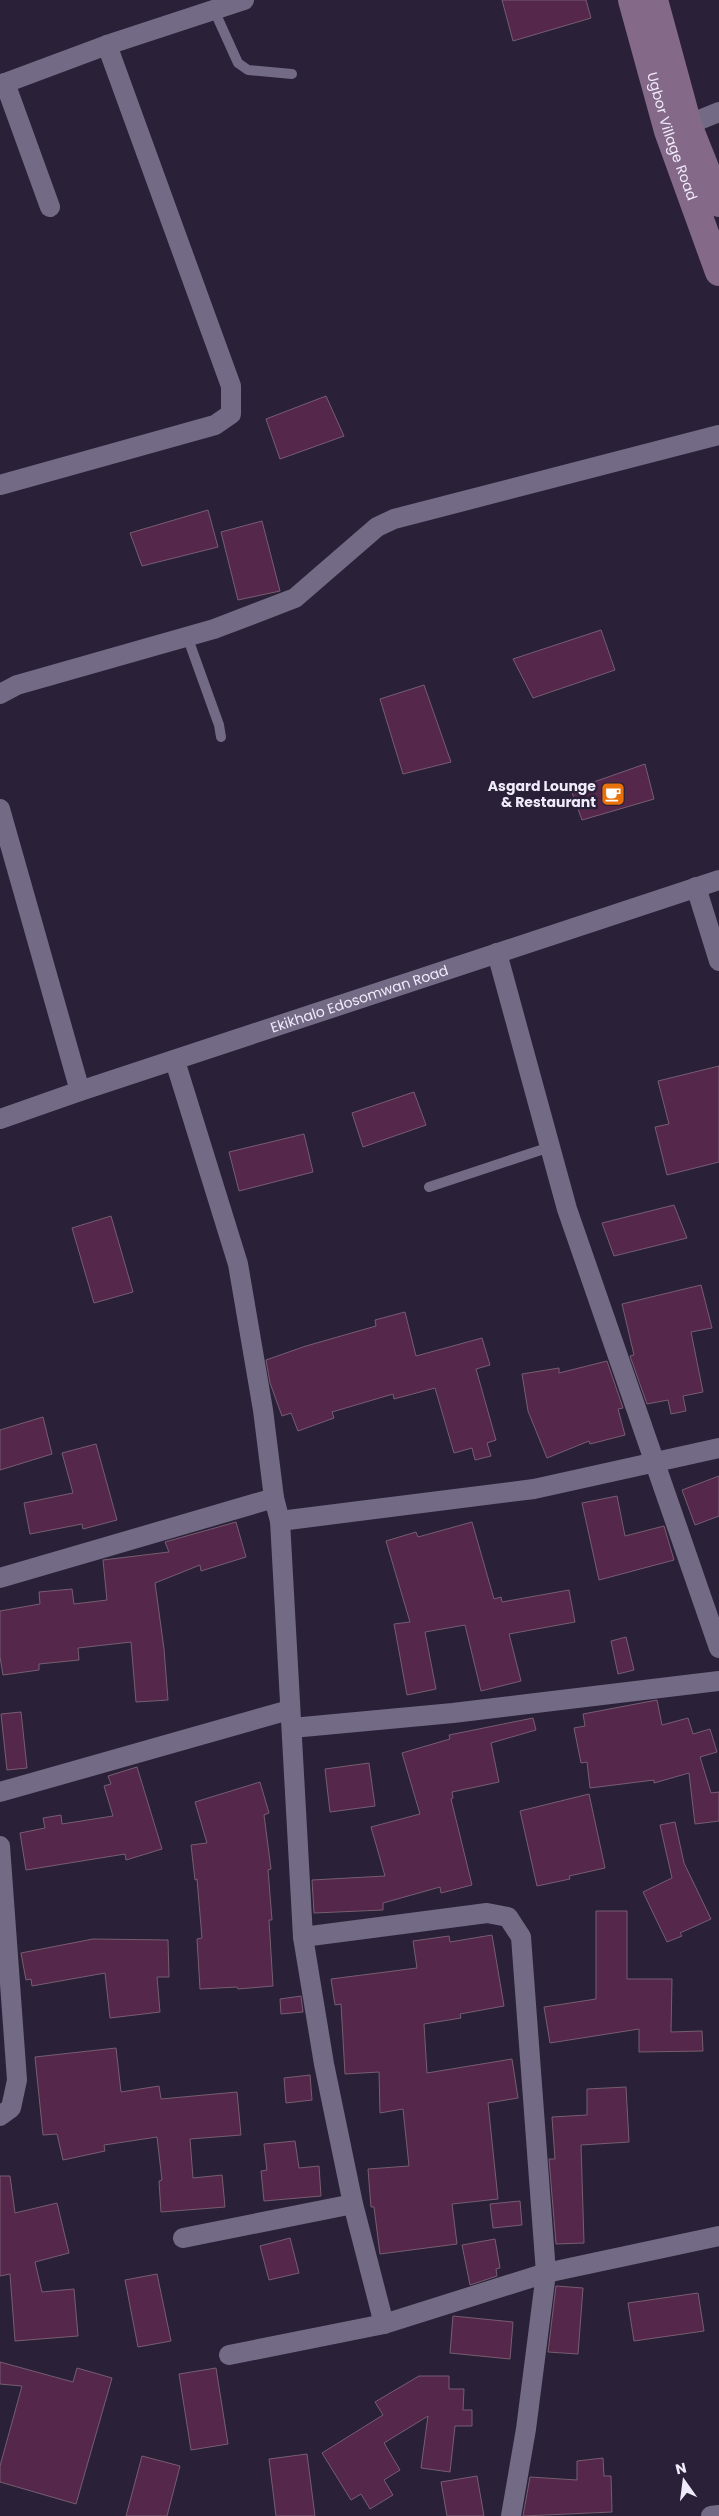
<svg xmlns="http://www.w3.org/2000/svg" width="719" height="2516" font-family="Poppins,sans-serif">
<rect width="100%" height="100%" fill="#2a2138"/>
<g fill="#55274a" stroke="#775d70">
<polygon points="502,0 586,0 591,18 513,41"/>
<polygon points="326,396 344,436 280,459 266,419"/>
<polygon points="208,510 218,547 142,566 130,533"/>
<polygon points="262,521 280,591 238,600 221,532"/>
<polygon points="601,630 615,670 533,698 513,659"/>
<polygon points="424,685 451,762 403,774 380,699"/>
<polygon points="645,764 654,799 582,820 571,790"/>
<polygon points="719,1066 719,1162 667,1175 655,1127 669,1124 658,1081"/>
<polygon points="414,1092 426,1125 363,1147 352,1113"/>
<polygon points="304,1134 313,1172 239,1191 229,1152"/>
<polygon points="674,1205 687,1238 614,1256 602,1223"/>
<polygon points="111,1216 133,1292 94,1303 72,1228"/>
<polygon points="701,1285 712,1328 691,1332 703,1392 683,1396 686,1411 671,1414 668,1400 647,1404 630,1356 634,1355 622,1304"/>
<polygon points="405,1312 416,1356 482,1338 490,1365 476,1369 496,1440 487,1443 491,1456 475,1460 472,1448 454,1453 435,1388 394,1399 393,1394 332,1412 334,1418 298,1431 291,1413 282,1416 270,1383 266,1360 306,1346 376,1326 375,1320"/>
<polygon points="607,1361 623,1408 618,1409 625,1435 590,1444 589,1441 547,1458 528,1411 522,1374 559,1368 559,1373"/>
<polygon points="43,1417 52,1454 0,1470 0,1430"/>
<polygon points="96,1444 117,1520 83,1529 82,1524 30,1534 24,1503 73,1493 62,1453"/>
<polygon points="719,1476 719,1516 695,1525 682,1490"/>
<polygon points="617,1496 625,1536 664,1526 674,1560 599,1580 582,1503"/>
<polygon points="236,1522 246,1557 201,1571 200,1565 155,1583 164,1649 168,1700 136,1702 131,1642 78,1648 79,1660 39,1664 39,1670 3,1675 0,1657 0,1611 40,1604 39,1592 72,1589 74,1604 107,1600 103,1560 169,1552 165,1542"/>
<polygon points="472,1522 494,1599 501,1597 502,1602 569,1590 575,1622 509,1634 521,1681 481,1691 465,1625 425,1632 436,1689 407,1695 394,1624 410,1622 386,1541 416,1532 418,1537"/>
<polygon points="626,1637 634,1670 618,1674 611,1641"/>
<polygon points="657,1700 662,1725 688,1718 693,1734 710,1729 717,1752 700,1757 711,1793 719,1792 719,1821 695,1824 689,1773 654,1783 654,1780 590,1788 587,1762 581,1763 574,1728 585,1726 583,1714"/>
<polygon points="21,1712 27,1768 7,1770 1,1714"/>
<polygon points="533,1718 536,1730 491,1743 499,1782 452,1792 453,1798 451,1799 472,1885 441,1893 440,1887 383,1903 383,1910 314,1913 312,1880 385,1876 371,1827 420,1814 402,1753 450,1739 449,1735"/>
<polygon points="369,1763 375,1806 330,1812 325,1769"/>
<polygon points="137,1767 162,1849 126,1860 125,1854 26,1870 20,1833 45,1828 43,1818 61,1815 62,1824 113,1816 104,1786 111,1784 108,1776"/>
<polygon points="260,1782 269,1813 264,1815 271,1869 268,1870 272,1920 269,1920 273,1986 238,1989 237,1987 200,1989 197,1939 202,1938 197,1879 195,1880 191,1845 207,1843 195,1802"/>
<polygon points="589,1794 605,1868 569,1876 570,1879 537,1886 520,1811"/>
<polygon points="675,1822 684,1863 711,1919 680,1933 682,1936 667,1942 643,1892 672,1878 660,1825"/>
<polygon points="596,1911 627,1911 627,1979 672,1979 671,2032 702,2031 703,2051 639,2052 639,2029 550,2043 544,2007 596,1999"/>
<polygon points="492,1935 504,2006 460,2014 461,2018 424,2024 427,2073 512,2059 518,2098 488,2103 498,2199 452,2204 457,2244 380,2254 374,2207 371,2207 368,2169 409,2166 403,2109 380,2113 379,2072 345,2074 341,2004 335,2005 331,1979 417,1968 413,1941 449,1936 450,1942"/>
<polygon points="93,1939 168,1940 169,1977 157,1977 160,2012 110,2018 105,1973 32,1986 31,1979 26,1980 21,1953"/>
<polygon points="301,1996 303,2012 281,2014 280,1999"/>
<polygon points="116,2048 121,2092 159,2086 161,2099 237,2092 241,2135 190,2139 193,2178 222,2175 225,2207 161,2212 159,2181 162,2180 157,2137 104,2145 105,2151 63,2160 57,2134 43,2135 35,2057"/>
<polygon points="310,2075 312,2100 286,2103 284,2078"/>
<polygon points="626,2087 629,2142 581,2145 584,2243 556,2244 549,2159 555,2159 552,2117 587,2115 587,2089"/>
<polygon points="295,2141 299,2168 319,2166 321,2196 264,2201 261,2171 267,2170 264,2144"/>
<polygon points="0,2176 10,2176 15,2213 57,2203 69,2253 35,2262 42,2292 74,2289 78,2336 15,2341 10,2274 0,2276"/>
<polygon points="520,2201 522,2225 493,2228 490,2204"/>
<polygon points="290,2238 299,2273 269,2280 260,2246"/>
<polygon points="495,2239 500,2268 496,2269 497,2276 470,2285 462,2245"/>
<polygon points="157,2274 171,2341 138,2347 125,2280"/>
<polygon points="556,2286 583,2288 578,2354 548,2352"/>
<polygon points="698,2293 704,2331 634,2341 628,2303"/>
<polygon points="453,2316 513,2322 510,2359 450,2353"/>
<polygon points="0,2362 73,2382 77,2368 112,2378 76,2504 0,2482 0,2466 22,2386 0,2384"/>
<polygon points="216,2368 228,2444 191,2450 179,2374"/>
<polygon points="419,2376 449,2376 449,2389 464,2389 463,2410 472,2410 472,2426 455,2426 450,2472 421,2468 428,2416 384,2443 400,2470 384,2480 393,2495 370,2509 361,2494 351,2500 322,2453 383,2415 375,2402"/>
<polygon points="307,2454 315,2516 276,2516 269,2459"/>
<polygon points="142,2456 180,2466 167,2516 126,2516"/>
<polygon points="603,2458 604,2476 611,2476 612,2512 523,2516 530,2477 577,2480 577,2461"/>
<polygon points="477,2476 484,2516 447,2516 441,2482"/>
</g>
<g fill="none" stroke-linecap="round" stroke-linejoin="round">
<g stroke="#736a85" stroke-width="10">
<polyline points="214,10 238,63 248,70 292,74"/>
<polyline points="187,636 219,725 221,737"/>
<polyline points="429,1187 550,1147"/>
</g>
<g stroke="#736a85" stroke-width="20">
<polyline points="5,83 50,207"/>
<polyline points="0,85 107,45 244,0"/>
<polyline points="677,129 719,112"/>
<polyline points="0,485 215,425 231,414 231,386 107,45"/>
<polyline points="0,694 17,685 214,629 295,598 377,527 394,519 719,435"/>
<polyline points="0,809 80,1091"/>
<polyline points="696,887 719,961"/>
<polyline points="497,953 567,1209 719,1648"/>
<polyline points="175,1061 238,1264 263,1410 274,1498 280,1521 303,1937 324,2064 353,2204 384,2324"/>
<path id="s1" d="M0,1119L80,1091L719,880"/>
<polyline points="280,1521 534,1489 719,1448"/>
<polyline points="0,1578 274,1498"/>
<polyline points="292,1728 453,1713 719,1681"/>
<polyline points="0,1792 289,1710"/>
<polyline points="0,1846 17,2080 11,2108 0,2116"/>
<polyline points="303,1937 487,1913 508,1917 521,1937 546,2273 526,2429 511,2516"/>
<polyline points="183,2238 353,2204"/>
<polyline points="229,2355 384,2324 546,2273 719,2236"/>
<polyline points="711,2516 719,2515"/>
</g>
<g stroke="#846989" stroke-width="28">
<path id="s2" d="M632,0L668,131L719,272"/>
<polyline points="654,0 688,125 719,203"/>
</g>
</g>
<defs>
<g id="cafe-square" transform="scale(1.25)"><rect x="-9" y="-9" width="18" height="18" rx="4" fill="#e8710a" stroke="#2a2138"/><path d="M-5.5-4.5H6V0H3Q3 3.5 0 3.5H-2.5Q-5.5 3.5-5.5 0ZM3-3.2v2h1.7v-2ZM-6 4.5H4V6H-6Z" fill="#fff"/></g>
</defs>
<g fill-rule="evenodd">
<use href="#cafe-square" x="613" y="794"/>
</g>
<g text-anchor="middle" stroke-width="5" stroke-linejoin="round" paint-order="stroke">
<g font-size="14" fill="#f0ebfa" stroke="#2a2138">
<text dy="5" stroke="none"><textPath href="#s2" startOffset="142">Ugbor Village Road</textPath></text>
<text dy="5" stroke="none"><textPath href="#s1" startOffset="379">Ekikhalo Edosomwan Road</textPath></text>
</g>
<g font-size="14" font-weight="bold" fill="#f0ebfa" stroke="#2a2138" text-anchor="end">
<text x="596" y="791">Asgard Lounge<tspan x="596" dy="16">&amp; Restaurant</tspan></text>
</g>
</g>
<g transform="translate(684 2481) rotate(346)" stroke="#2a2138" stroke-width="4" paint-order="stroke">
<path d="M0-4L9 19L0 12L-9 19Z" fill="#f0ebfa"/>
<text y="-8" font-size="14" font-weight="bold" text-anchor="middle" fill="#f0ebfa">N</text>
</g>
</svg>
